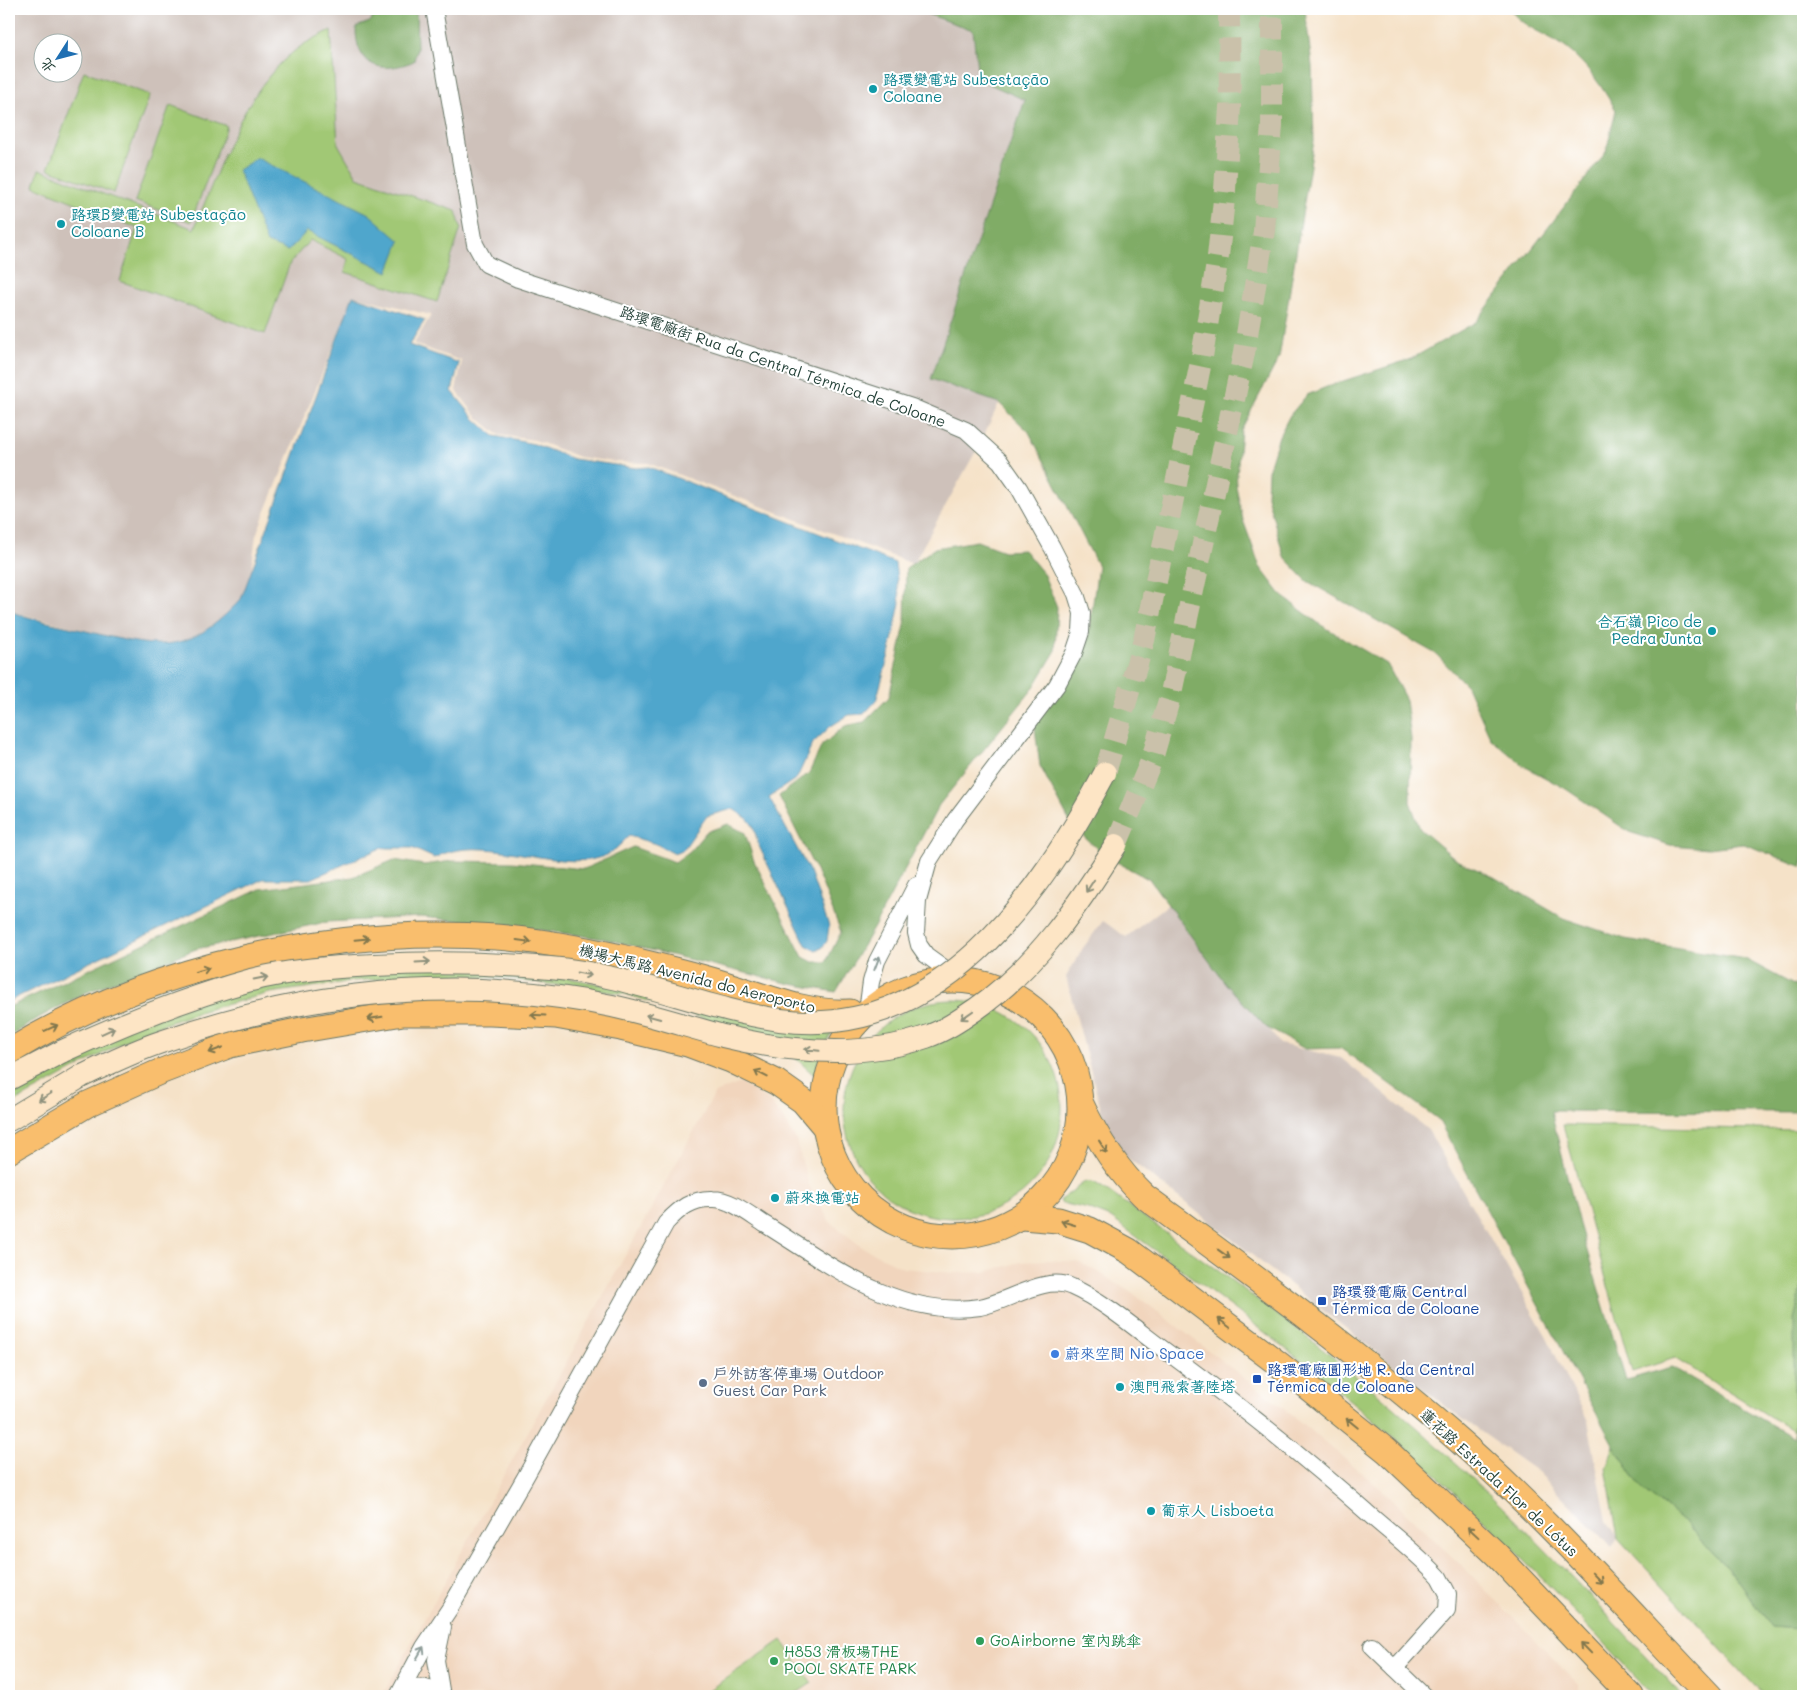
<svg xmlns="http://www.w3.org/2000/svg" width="1812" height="1705" font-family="Mali,'LXGW WenKai TC',sans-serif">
<rect width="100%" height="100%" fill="#fff"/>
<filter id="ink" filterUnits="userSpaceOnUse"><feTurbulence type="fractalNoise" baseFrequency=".02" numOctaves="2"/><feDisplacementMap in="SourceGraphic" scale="10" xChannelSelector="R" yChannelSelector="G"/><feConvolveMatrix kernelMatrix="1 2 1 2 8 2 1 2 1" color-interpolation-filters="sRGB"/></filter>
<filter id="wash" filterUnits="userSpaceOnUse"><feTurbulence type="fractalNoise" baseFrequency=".0096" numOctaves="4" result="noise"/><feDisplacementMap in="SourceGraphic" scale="20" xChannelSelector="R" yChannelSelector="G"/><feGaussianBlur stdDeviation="1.12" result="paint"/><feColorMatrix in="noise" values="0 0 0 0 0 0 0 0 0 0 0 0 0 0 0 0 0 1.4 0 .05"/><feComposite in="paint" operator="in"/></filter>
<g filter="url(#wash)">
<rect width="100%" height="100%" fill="#f5e2c8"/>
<polygon fill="#f1d5bd" points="741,1083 768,1100 782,1117 796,1140 809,1185 830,1222 862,1247 903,1268 953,1273 985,1272 1021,1262 1046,1260 1078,1262 1097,1271 1141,1299 1277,1403 1380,1488 1469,1573 1578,1684 1578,1696 382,1696 715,1093"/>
<g fill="#cec1ba" fill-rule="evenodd">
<path d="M9,9H913L973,30L978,79L1025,99L931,378L999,403L981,442L913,564L648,463L615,462L579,457L535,440L499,435L477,417L456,390L462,361L414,344L431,315L354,296L256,535L251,573L241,599L220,621L189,640L165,646L140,644L9,611ZM42,42H72V72H42Z"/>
<polygon points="1174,900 1280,1044 1341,1058 1428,1130 1547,1337 1588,1421 1607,1521 1618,1537 1612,1547 1538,1472 1453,1412 1110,1144 1066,977 1083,948 1103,921 1126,937"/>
</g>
<g fill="#a1c874" stroke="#608254">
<path d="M331,30L338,144L357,177L456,211L461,228L437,302L345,272L348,259L310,240L290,263L265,334L120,281L137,228L34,186L39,169L194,229C221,166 241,92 297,49C307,41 320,36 331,30Z"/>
<polygon points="84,71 150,95 114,193 48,169"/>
<polygon points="170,105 227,126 191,222 135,201"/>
<polygon points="438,953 834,1029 822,1050 814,1075 789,1052 761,1036 626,994 501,978 432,975 353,981 270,993 202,1011 142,1032 9,1105 9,1094 86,1058 82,1034 130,1013"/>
<circle cx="953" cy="1109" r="109"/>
<polygon points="1563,1125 1803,1130 1803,1363 1793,1431 1675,1358 1632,1372"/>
<path d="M1086,1181L1095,1183L1108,1191C1214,1268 1322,1343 1420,1430C1513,1513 1599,1604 1682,1696H1653C1588,1626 1523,1556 1453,1491C1347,1391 1229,1304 1111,1218L1088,1209L1061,1203L1060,1200Z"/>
<polygon points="1614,1446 1641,1488 1687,1524 1736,1578 1771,1627 1799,1629 1803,1636 1803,1696 1764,1696 1618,1538 1606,1467"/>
<polygon points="782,1640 812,1683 792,1696 700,1696"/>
</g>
<g fill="#80ac66" stroke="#50744d">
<path d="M379,9H416L417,48L414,61C382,75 355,67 356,27L370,22Z"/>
<polygon points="913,9 1305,9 1312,66 1314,141 1279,358 1241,430 1236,486 1243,520 1260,567 1282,596 1321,625 1387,664 1406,700 1411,739 1410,802 1420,829 1458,861 1494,877 1563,918 1625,939 1745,959 1803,990 1803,1112 1551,1111 1579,1224 1626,1380 1672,1367 1794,1438 1794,1319 1803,1281 1803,1636 1799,1629 1771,1627 1736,1578 1687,1524 1641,1488 1614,1446 1438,1119 1340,1048 1305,1049 1266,1027 1226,984 1150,880 1104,855 1072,826 1040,766 1034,721 1055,698 1087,647 1098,566 1029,432 999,403 931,379 1025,100 978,79 973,30"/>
<path d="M1510,9H1803V867L1744,844L1708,848L1670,845L1629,832L1566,789L1524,766L1491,739L1467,686L1436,654L1307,581L1284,557L1267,496L1268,471L1279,436L1290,415L1307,395L1334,384L1411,359L1476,322L1606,152L1616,110C1601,86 1588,65 1566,48C1547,33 1523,29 1510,9Z"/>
<polygon points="977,541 1004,551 1024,550 1043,573 1057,607 1055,652 1032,690 939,805 874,927 836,992 791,984 605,939 520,927 421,917 327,922 196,949 85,993 40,1017 9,1037 9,1007 260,889 353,877 394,860 424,865 452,861 512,862 584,869 633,847 675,862 690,851 706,832 728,824 745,833 754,861 803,957 813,962 826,962 841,932 821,881 779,796 809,773 822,745 845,726 864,722 889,697 905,625 906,568 935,548"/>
</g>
<g fill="#4fa6cc" stroke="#377280">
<polygon points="257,158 369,214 400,241 388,272 307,231 288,251 267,243 238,170"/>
<path d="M353,296L425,320L409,345L459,363L452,391L475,419L494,436L534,444L573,459L636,468L649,467L895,563L900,603L890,651L876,701L864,714L849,715L831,726L813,743L797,778L769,797L811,874L829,926L827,941L822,948L815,950L806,945L759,846L753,826L748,819L733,809L707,816L683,850L673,853L656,844L629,836C621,844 613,853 602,857C554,873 483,831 434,858L412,848H381L311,879H263L9,1001V611C34,620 61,625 86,631C157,648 187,658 241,599Z"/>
</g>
</g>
<g filter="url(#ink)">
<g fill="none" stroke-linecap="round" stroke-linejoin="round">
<g stroke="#cac1aa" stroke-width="22" stroke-dasharray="22 11" stroke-linecap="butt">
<polyline points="1105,773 1144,640 1202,357 1218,257 1225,190 1230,107 1229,9"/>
<polyline points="1116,845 1152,759 1171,693 1244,353 1264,231 1272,125 1272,9"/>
</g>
<g stroke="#6a7768" stroke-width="18">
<g id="minor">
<polyline points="434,9 475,244 486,264 518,279 912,407 966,430 1000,461 1019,488 1052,547 1076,594 1082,613 1081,632 1074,653 1057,685 955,820 929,861 918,901 916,933 919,945 926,955 958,978"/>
<polyline points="867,1011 871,982 877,961 916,885"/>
<polyline points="1372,1646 1424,1696"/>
<path d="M398,1696L424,1647L450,1608L527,1474L666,1223C679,1209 692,1198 713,1199C731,1199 750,1215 766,1225C803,1248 840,1275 881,1292C912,1305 946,1312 980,1307C1008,1302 1045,1274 1072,1287C1108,1303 1141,1334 1174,1357C1242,1407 1308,1460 1371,1516C1394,1536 1419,1555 1439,1577L1448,1594L1447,1610L1395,1668"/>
<path d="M400,1696C412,1685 427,1684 440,1696"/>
<polyline points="442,1696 436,1660 443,1627"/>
</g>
</g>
<g stroke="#6a7768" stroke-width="24">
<g id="secondary">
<polyline points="9,1079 63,1051"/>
<polyline points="9,1120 82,1076"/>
</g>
</g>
<g stroke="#6a7768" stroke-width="27">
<g id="primary">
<circle cx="952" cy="1108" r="128"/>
<path d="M9,1052C147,967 333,925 496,937C538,940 580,948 621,957C658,966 695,974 731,986C769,998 809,1014 850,1012"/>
<path d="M1081,1104C1097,1139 1116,1169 1144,1196C1247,1272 1351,1347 1448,1431C1542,1512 1625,1607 1710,1696"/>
<polyline points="9,1151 88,1104 157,1073 230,1045 302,1030 403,1013 490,1013 556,1016 621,1028 688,1044 731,1060 776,1082 803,1101 825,1127"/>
<polyline points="1022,1217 1058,1220 1090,1230 1129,1251 1280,1365 1387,1451 1497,1555 1631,1696"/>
</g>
</g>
<use href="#minor" stroke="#fff" stroke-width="16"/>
<use href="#secondary" stroke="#fde5c5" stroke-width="22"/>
<use href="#primary" stroke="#f9be6d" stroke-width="25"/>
<g stroke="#6a7768" stroke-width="24" stroke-linecap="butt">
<g id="secondary-bridge">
<path d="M63,1051C124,1023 186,998 251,980C291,970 332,967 374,965C433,962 491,963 550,968C629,974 703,1009 780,1020C940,1042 1039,895 1105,773"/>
<path d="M82,1076C108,1064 134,1051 161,1042C263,1006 372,986 481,990C524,992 570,997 612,1006C649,1014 686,1026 723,1036C788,1052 862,1059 926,1037C944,1031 960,1020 976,1009C1036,967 1077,907 1116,845"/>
</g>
</g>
<use href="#secondary-bridge" stroke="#fde5c5" stroke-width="22"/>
</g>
<defs><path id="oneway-shaft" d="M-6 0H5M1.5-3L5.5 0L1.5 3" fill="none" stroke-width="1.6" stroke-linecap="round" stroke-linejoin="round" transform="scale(1.25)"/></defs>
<g stroke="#8e917c">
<use href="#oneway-shaft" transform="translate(1090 886) rotate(123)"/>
<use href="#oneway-shaft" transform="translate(423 962) rotate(-3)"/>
<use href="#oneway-shaft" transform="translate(584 974) rotate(11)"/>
<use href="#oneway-shaft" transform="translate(261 978) rotate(-11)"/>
<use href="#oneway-shaft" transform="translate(967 1015) rotate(145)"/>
<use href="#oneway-shaft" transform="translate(653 1017) rotate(-165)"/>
<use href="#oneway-shaft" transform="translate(108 1031) rotate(-24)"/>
<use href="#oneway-shaft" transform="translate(812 1050) rotate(-174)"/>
<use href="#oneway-shaft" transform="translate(45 1097) rotate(149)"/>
</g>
<g stroke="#81774e">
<use href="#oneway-shaft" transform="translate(362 939) rotate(-5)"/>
<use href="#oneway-shaft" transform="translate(524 941) rotate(8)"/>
<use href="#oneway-shaft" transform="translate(202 970) rotate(-15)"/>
<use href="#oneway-shaft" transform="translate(538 1015) rotate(-177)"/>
<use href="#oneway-shaft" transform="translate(375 1018) rotate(171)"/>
<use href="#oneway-shaft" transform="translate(51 1028) rotate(-24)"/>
<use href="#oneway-shaft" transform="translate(216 1050) rotate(159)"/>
<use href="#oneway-shaft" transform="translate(761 1074) rotate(-153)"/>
<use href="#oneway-shaft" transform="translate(1103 1147) rotate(58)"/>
<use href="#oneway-shaft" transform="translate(1068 1223) rotate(-163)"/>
<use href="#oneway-shaft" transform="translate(1224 1254) rotate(36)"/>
<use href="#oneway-shaft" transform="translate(1224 1323) rotate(-143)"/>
<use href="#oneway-shaft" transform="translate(1352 1423) rotate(-141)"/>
<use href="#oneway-shaft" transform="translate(1473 1532) rotate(-137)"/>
<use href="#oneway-shaft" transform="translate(1597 1578) rotate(46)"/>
<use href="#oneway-shaft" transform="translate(1586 1648) rotate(-134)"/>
</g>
<g stroke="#8f9e9a">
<use href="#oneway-shaft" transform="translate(877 963) rotate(-69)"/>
<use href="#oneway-shaft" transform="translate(420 1653) rotate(-60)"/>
</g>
</g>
<g fill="#0f9aa8" stroke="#fff" stroke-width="2">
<circle cx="873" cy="89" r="5"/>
<circle cx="61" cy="224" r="5"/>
<circle cx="1712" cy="631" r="5"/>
<circle cx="775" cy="1198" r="5"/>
<circle cx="1120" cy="1387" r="5"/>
<circle cx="1151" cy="1511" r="5"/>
</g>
<g fill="#1a4fb4" stroke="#fff" stroke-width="2">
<rect x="1317" y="1296" width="10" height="10" rx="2.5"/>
<rect x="1252" y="1374" width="10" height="10" rx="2.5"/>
</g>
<circle fill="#3f7fe0" stroke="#fff" stroke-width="2" cx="1055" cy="1354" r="5"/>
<circle fill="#5c6f8a" stroke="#fff" stroke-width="2" cx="703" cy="1383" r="5"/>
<g fill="#2e9e5b" stroke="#fff" stroke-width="2">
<circle cx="980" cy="1641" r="5"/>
<circle cx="774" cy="1661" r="5"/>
</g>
<g text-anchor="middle" stroke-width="4" stroke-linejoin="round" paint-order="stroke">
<g font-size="15" fill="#0d838f" stroke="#fff" text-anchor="start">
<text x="883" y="85">路環變電站 Subestação<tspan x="883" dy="17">Coloane</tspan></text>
<text x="71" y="220">路環B變電站 Subestação<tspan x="71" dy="17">Coloane B</tspan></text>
<text x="1702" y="627" text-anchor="end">合石嶺 Pico de<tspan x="1702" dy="17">Pedra Junta</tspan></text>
<text x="785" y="1203">蔚來換電站</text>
<text x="1130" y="1392">澳門飛索著陸塔</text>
<text x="1161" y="1516">葡京人 Lisboeta</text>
</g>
<g font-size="15" fill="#1f3d34" stroke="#fff">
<text transform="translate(783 367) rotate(19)" y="5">路環電廠街 Rua da Central Térmica de Coloane</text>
<text transform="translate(697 979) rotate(14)" y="5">機場大馬路 Avenida do Aeroporto</text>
<text transform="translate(1499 1483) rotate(43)" y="5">蓮花路 Estrada Flor de Lótus</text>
</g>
<g font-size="15" fill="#164399" stroke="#fff" text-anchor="start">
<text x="1332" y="1297">路環發電廠 Central<tspan x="1332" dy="17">Térmica de Coloane</tspan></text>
<text x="1267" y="1375">路環電廠圓形地 R. da Central<tspan x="1267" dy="17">Térmica de Coloane</tspan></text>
</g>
<g font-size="15" fill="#366cbe" stroke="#fff" text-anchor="start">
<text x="1065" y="1359">蔚來空間 Nio Space</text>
</g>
<g font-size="15" fill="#4e5e75" stroke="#fff" text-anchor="start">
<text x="713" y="1379">戶外訪客停車場 Outdoor<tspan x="713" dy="17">Guest Car Park</tspan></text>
</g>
<g font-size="15" fill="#27864d" stroke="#fff" text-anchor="start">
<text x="990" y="1646">GoAirborne 室内跳傘</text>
<text x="784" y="1657">H853 滑板場THE<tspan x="784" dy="17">POOL SKATE PARK</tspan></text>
</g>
</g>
<rect width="1812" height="1705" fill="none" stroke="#fff" stroke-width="30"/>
<g transform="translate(58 58) rotate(234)"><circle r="24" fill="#ffffff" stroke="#a5b1ae"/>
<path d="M0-4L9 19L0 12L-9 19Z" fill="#1f6fb2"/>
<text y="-8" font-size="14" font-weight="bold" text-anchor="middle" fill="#1f3d34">北</text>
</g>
</svg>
